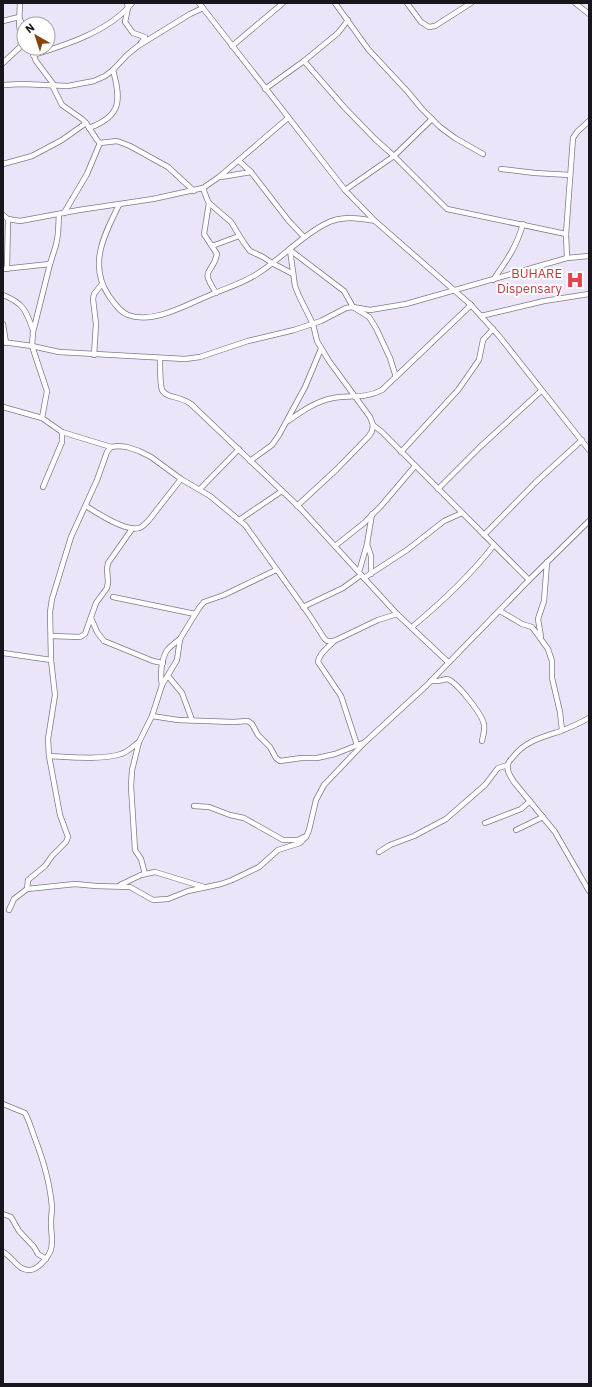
<svg xmlns="http://www.w3.org/2000/svg" width="592" height="1387" font-family="'IBM Plex Sans',sans-serif">
<rect width="100%" height="100%" fill="#ece4f8"/>
<g fill="none" stroke-linecap="round" stroke-linejoin="round">
<g stroke="#80798b" stroke-width="6">
<g id="minor">
<polyline points="127,3 128,8 125,22 133,33 145,37 141,43"/>
<polyline points="199,3 345,190 375,221 471,305 499,336 589,450"/>
<polyline points="335,3 368,49 408,92 422,109 440,127 455,138 483,154"/>
<polyline points="407,3 421,22 429,27 435,26 471,3"/>
<polyline points="575,3 589,14"/>
<polyline points="3,21 19,17 24,29"/>
<polyline points="232,46 283,3"/>
<polyline points="31,48 36,61 54,85"/>
<path d="M33,55C66,45 110,31 132,3"/>
<polyline points="304,61 344,107 375,139 394,156 447,209 566,234"/>
<polyline points="3,63 20,47 22,41 19,25 20,3"/>
<polyline points="3,85 22,84 68,86 94,81 105,76 113,70 127,55 138,46 190,14 203,8"/>
<polyline points="52,85 62,105 82,119 86,123 97,140 100,143 117,141 130,146 168,167 194,191"/>
<polyline points="265,89 304,61 338,33 348,20"/>
<path d="M89,128C122,116 121,100 113,70"/>
<polyline points="239,161 251,172"/>
<polyline points="3,164 32,156 62,140 86,123"/>
<polyline points="501,169 535,173 570,175"/>
<polyline points="221,177 251,172 288,220 304,237"/>
<polyline points="203,188 207,199 209,203 231,222 244,243 250,251 263,257 272,263 293,274"/>
<polyline points="345,190 394,156 432,119"/>
<path d="M209,203L204,234L217,254C212,277 199,266 216,293"/>
<path d="M119,205C104,235 88,265 109,296C114,303 120,312 128,315C155,325 191,302 215,293C229,287 243,283 257,274C281,259 300,237 325,224C342,215 358,218 375,221"/>
<polyline points="64,213 87,174 100,143"/>
<polyline points="3,215 8,219 20,221 79,210 153,199 203,188 219,177 288,118"/>
<polyline points="212,246 239,236"/>
<polyline points="290,250 295,286 299,296 313,324 317,341 329,361 370,417 373,425 372,431 369,436 337,469 297,506"/>
<polyline points="290,250 344,291 353,307 369,317 376,328 390,358 396,377"/>
<polyline points="567,258 566,234 573,138 577,132 589,121"/>
<polyline points="3,269 50,264"/>
<polyline points="7,269 8,219"/>
<path d="M493,280C507,260 516,248 523,224"/>
<path d="M3,295C23,303 26,310 33,330"/>
<polyline points="481,316 544,301 589,294"/>
<polyline points="3,324 6,343"/>
<polyline points="3,342 32,346 59,352 185,359 200,357 248,341 294,330 321,321 346,308 353,307 370,310 406,304 567,258 589,256"/>
<polyline points="94,355 96,324 93,299 94,294 102,284"/>
<path d="M160,358C160,366 160,384 162,390C164,393 167,395 170,396C178,398 184,399 191,404L301,509L397,614L448,662"/>
<polyline points="3,407 42,418 62,432 62,442 43,487"/>
<polyline points="42,418 47,391 32,346 33,332 50,264 56,245 58,234 59,214"/>
<path d="M288,421C301,412 316,401 333,398C349,395 366,399 382,390L471,305"/>
<polyline points="373,425 382,432 529,580"/>
<polyline points="62,432 111,447"/>
<polyline points="401,452 458,390 479,360 483,340 493,329"/>
<polyline points="250,461 272,445 279,435 305,387 321,349"/>
<polyline points="200,489 239,449"/>
<polyline points="438,489 480,447 541,391"/>
<path d="M86,506C97,513 126,532 139,528C143,527 146,523 149,520L181,479"/>
<polyline points="239,520 282,491"/>
<polyline points="484,535 536,482 582,440"/>
<polyline points="367,544 371,556 371,574"/>
<polyline points="335,546 364,523 381,506 415,466"/>
<polyline points="359,572 367,544 372,514"/>
<polyline points="364,578 407,550 444,521 462,513"/>
<polyline points="113,597 195,614"/>
<polyline points="303,607 343,588 361,575"/>
<polyline points="500,611 522,624 532,627 548,649 552,661 552,678 560,712 562,730"/>
<polyline points="91,618 97,632 104,641 153,661 163,663"/>
<path d="M412,627C442,602 470,576 494,545"/>
<polyline points="51,636 80,637 85,634 96,603 107,588 108,582 107,569 108,563 132,529"/>
<polyline points="541,637 538,619 544,601 547,562"/>
<path d="M334,641C328,648 319,653 318,662L341,696L357,745"/>
<polyline points="3,653 51,660"/>
<polyline points="168,676 182,693 192,720"/>
<path d="M431,681H438L447,679C456,681 483,715 484,725C485,730 483,736 482,741"/>
<path d="M162,685C160,675 161,658 168,649C172,645 176,642 180,639"/>
<polyline points="152,716 178,720 233,722 248,721 252,724 258,735 270,747 276,758 280,761 301,758 317,758 335,754 363,743"/>
<path d="M589,718C580,723 571,727 561,731C543,737 525,741 513,757C511,759 508,762 508,765C506,771 511,777 514,782L555,832L589,891"/>
<path d="M49,756C69,757 103,760 121,754C128,752 133,746 139,742"/>
<polyline points="194,806 209,807 230,815 244,818 283,840 298,840 304,837"/>
<polyline points="485,823 521,809 530,801"/>
<polyline points="516,830 543,817"/>
<polyline points="379,852 390,845 414,836 446,819 485,785 498,768 508,765"/>
<polyline points="145,874 141,859 135,850 131,786 132,770 139,742 152,716 162,685 177,660 180,639 199,608 204,602 224,595 276,570"/>
<polyline points="120,885 141,875 155,872 204,887"/>
<polyline points="27,889 28,880 45,866 52,856 66,842 68,837 60,815 49,756 48,739 55,695 51,660 50,612 52,599 71,537 97,480 107,452 111,447 118,446 127,447 139,451 151,457 181,479 210,496 245,525 310,616 324,638 327,641 334,641 378,620 397,614"/>
<polyline points="9,910 14,899 27,889 75,884 96,886 130,887 153,900 168,899 188,891 221,884 232,880 259,867 278,850 300,843 306,837 309,830 316,800 324,785 364,743 426,686 529,580 589,521"/>
<path d="M3,1104L25,1113C29,1120 31,1128 34,1136C43,1159 50,1183 52,1207C52,1212 51,1217 51,1222C51,1242 57,1249 40,1265C37,1267 34,1270 30,1270C18,1271 13,1257 3,1252"/>
<polyline points="3,1214 11,1217 19,1231 34,1247 38,1254 46,1259"/>
</g>
</g>
<use href="#minor" stroke="#fff" stroke-width="4.5"/>
</g>
<defs>
<g id="hospital-bare" transform="scale(1.38)"><path d="M-5-5h3v3.5h4V-5h3V5h-3V1.5h-4V5h-3Z" fill="#e0444e" stroke="#fff" stroke-width="2.5" paint-order="stroke"/></g>
</defs>
<g fill-rule="evenodd">
<use href="#hospital-bare" x="575" y="280"/>
</g>
<g text-anchor="middle" stroke-width="4" stroke-linejoin="round" paint-order="stroke">
<g font-size="13" fill="#be3a42" stroke="#fff" text-anchor="end">
<text x="562" y="278">BUHARE<tspan x="562" dy="15">Dispensary</tspan></text>
</g>
</g>
<rect width="592" height="1387" fill="none" stroke="#18151c" stroke-width="8"/>
<g transform="translate(36 36) rotate(321)"><circle r="19" fill="#ffffff" stroke="#a3a1a4"/>
<path d="M0-3L7 15L0 10L-7 15Z" fill="#864510"/>
<text y="-6" font-size="11" font-weight="bold" text-anchor="middle" fill="#18151c">N</text>
</g>
</svg>
